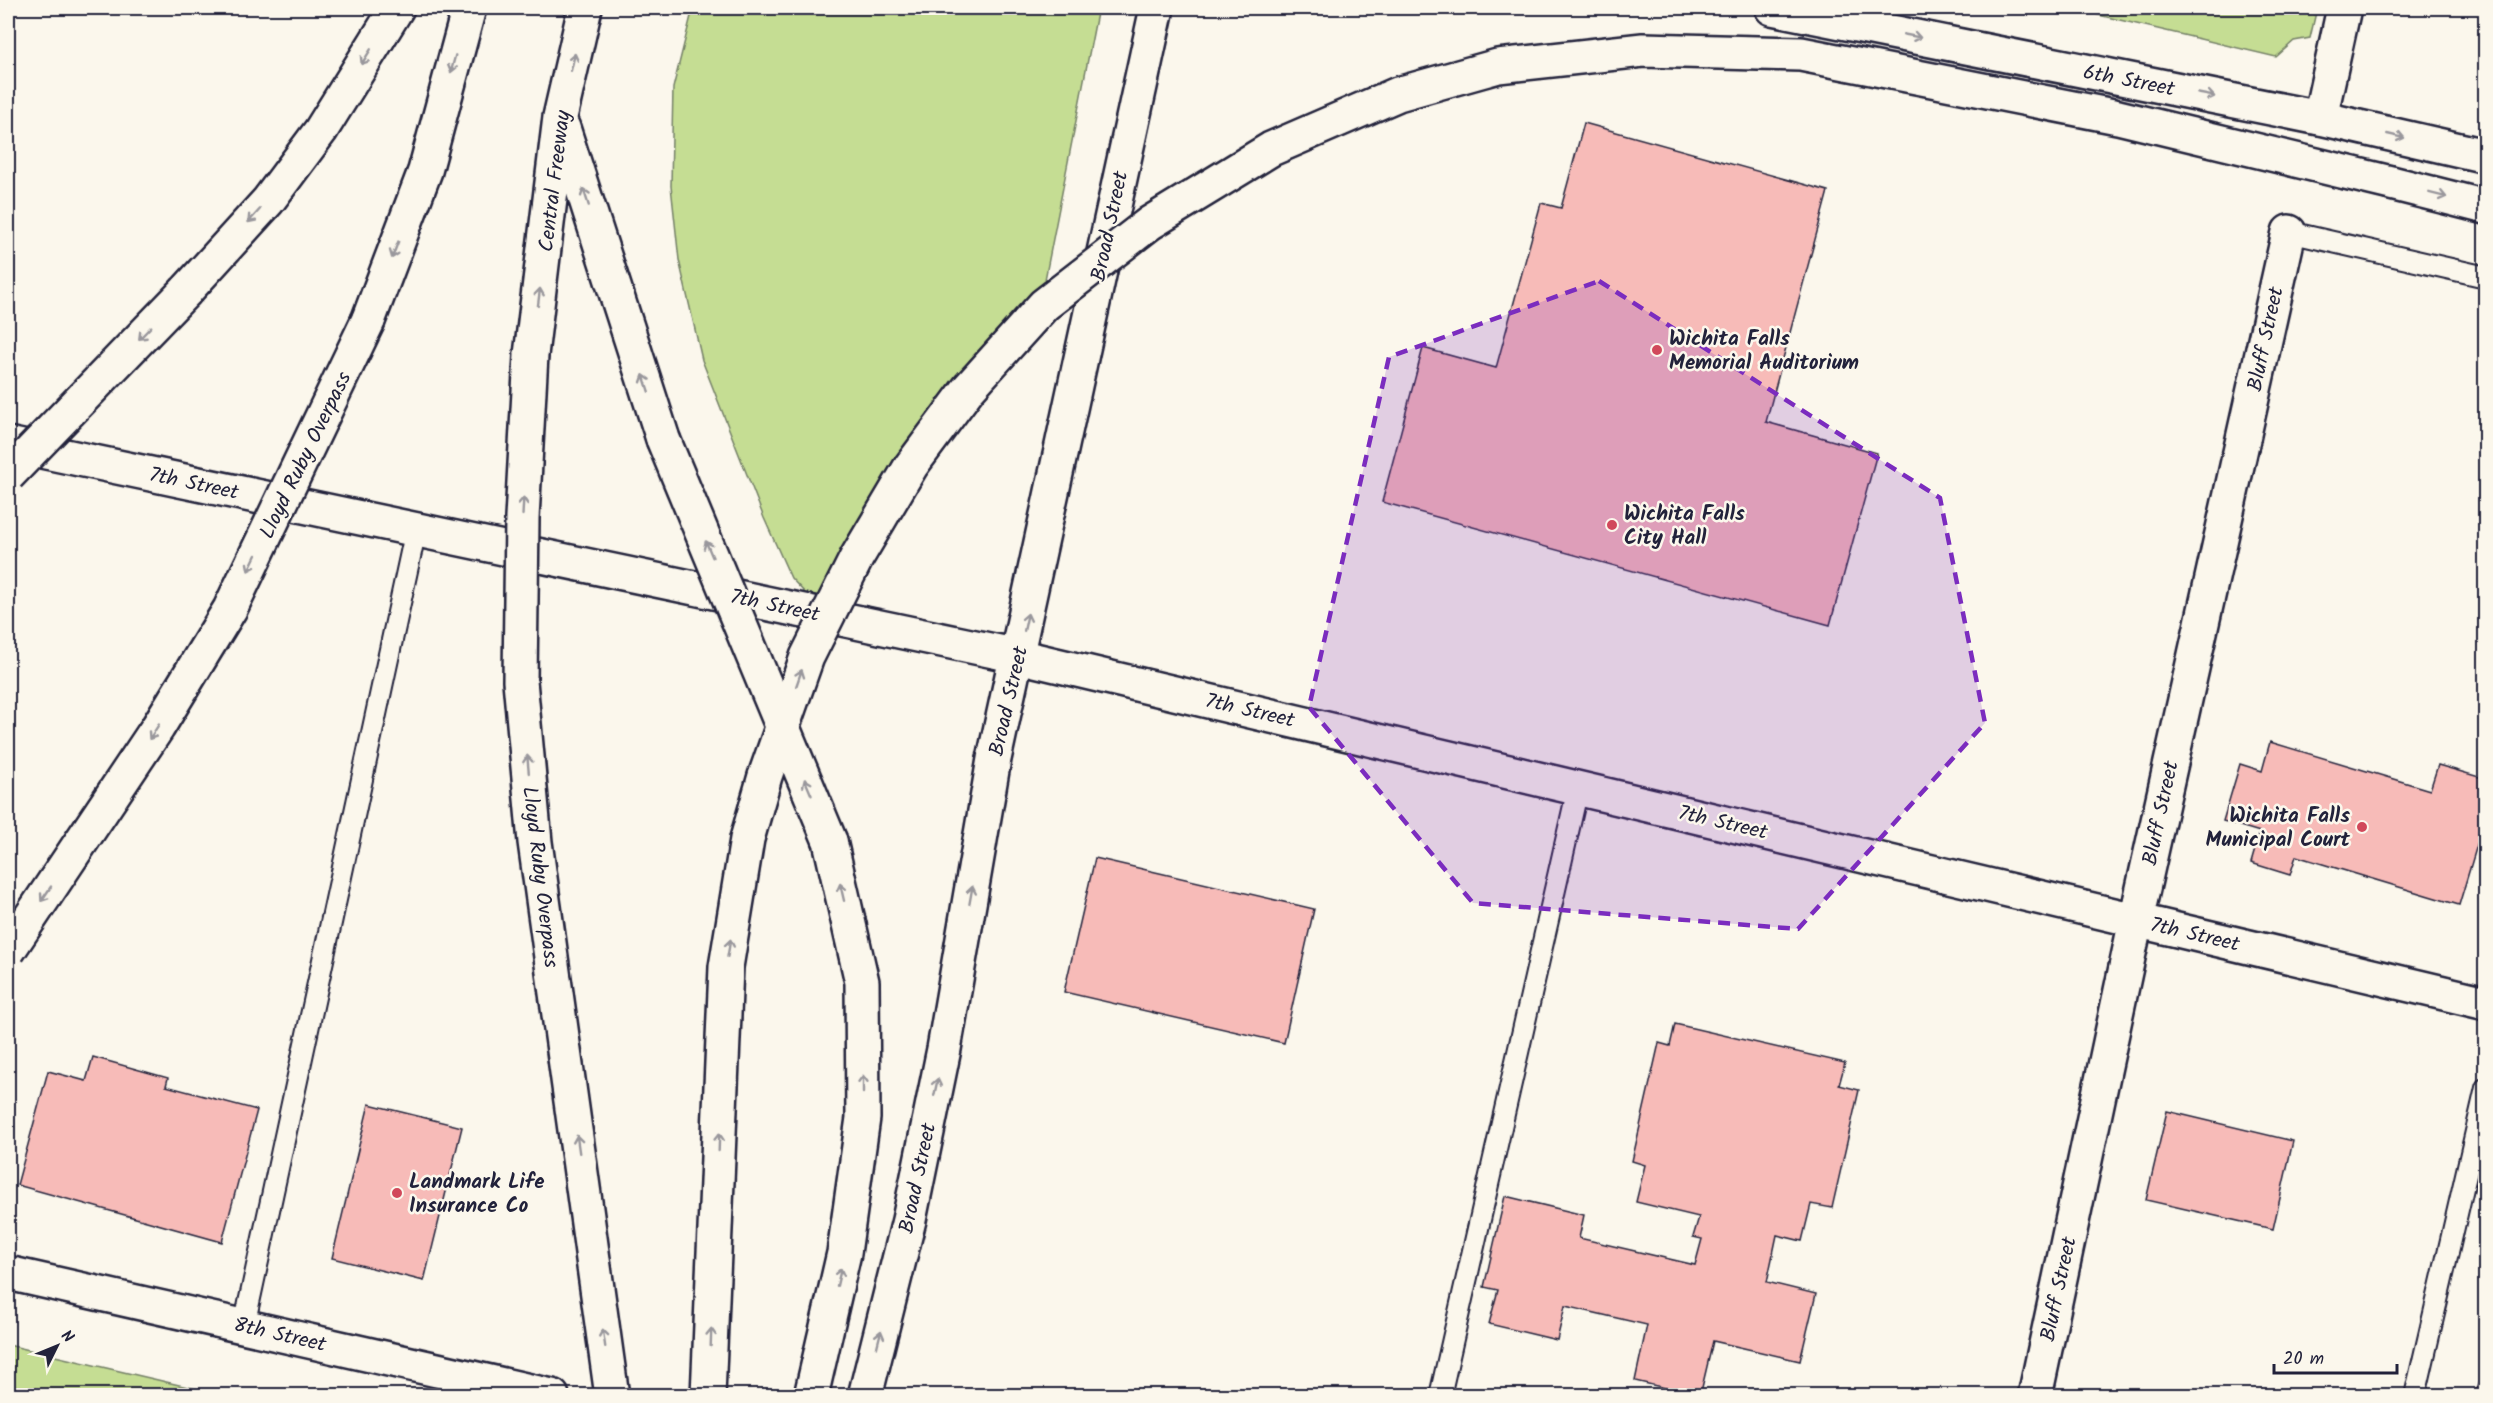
<svg xmlns="http://www.w3.org/2000/svg" width="2493" height="1403" font-family="Kalam,sans-serif">
<rect width="100%" height="100%" fill="#fbf7ec"/>
<filter id="ink" filterUnits="userSpaceOnUse"><feTurbulence type="fractalNoise" baseFrequency=".0167" numOctaves="2"/><feDisplacementMap in="SourceGraphic" scale="12" xChannelSelector="R" yChannelSelector="G"/><feConvolveMatrix kernelMatrix="1 2 1 2 8 2 1 2 1" color-interpolation-filters="sRGB"/></filter>
<g filter="url(#ink)">
<g fill="#c5dd93" stroke="#748067" stroke-width="1.5">
<polygon points="693,8 1098,8 1043,290 959,377 892,464 822,602 808,596 791,578 764,518 702,360 679,260 671,186 673,88"/>
<polygon points="2069,8 2317,8 2310,38 2294,41 2276,57"/>
<polygon points="8,1345 222,1395 8,1395"/>
</g>
<g fill="#f7bbb8" stroke="#22223b" stroke-width="1.5">
<polygon points="1584,123 1828,191 1766,422 1877,453 1830,625 1382,502 1423,348 1496,368 1541,203 1561,208"/>
<polygon points="2270,742 2430,790 2438,765 2486,779 2486,815 2459,905 2296,856 2290,875 2251,863 2260,832 2223,821 2240,764 2262,771"/>
<polygon points="1095,858 1314,909 1284,1043 1064,992"/>
<polygon points="1675,1024 1845,1063 1839,1085 1859,1090 1832,1208 1811,1204 1802,1241 1777,1235 1767,1282 1816,1294 1800,1361 1713,1341 1700,1396 1635,1381 1647,1325 1565,1306 1557,1340 1489,1324 1498,1290 1484,1287 1505,1196 1584,1215 1579,1238 1695,1265 1702,1239 1693,1237 1699,1217 1636,1202 1645,1165 1632,1161 1659,1043 1670,1046"/>
<polygon points="93,1057 168,1078 166,1086 257,1110 222,1242 17,1185 48,1071 86,1081"/>
<polygon points="369,1104 462,1127 424,1281 332,1258"/>
<polygon points="2167,1111 2293,1141 2273,1229 2146,1200"/>
<polygon points="2485,1361 2486,1396 2474,1396"/>
</g>
<g fill="none" stroke-linecap="round" stroke-linejoin="round">
<g stroke="#22223b" stroke-width="24">
<g id="lane">
<polyline points="2289,232 2486,277"/>
<polyline points="244,1326 416,529"/>
<polyline points="1440,1396 1578,788"/>
<polyline points="2415,1396 2486,1088"/>
</g>
</g>
<g stroke="#22223b" stroke-width="38">
<g id="street">
<polyline points="2320,118 2344,8"/>
<polyline points="8,444 1018,656 2486,1003"/>
<polyline points="8,1273 552,1396"/>
<polyline points="2035,1396 2136,920 2289,232"/>
</g>
</g>
<g stroke="#22223b" stroke-width="38">
<polyline id="secondary" points="1772,8 2320,118 2486,156"/>
</g>
<g stroke="#22223b" stroke-width="38">
<polyline id="primary" points="865,1396 909,1220 944,1049 994,759 1157,8"/>
</g>
<g stroke="#22223b" stroke-width="38">
<g id="highway">
<polyline points="563,128 663,439"/>
<polyline points="2391,183 2486,207"/>
<polyline points="186,291 268,201 321,130 397,8"/>
<polyline points="368,321 425,171 469,8"/>
<polyline points="531,355 560,117 585,8"/>
<polyline points="811,1396 844,1253 863,1118 862,982 830,841"/>
</g>
</g>
<use href="#lane" stroke="#fbf7ec" stroke-width="20"/>
<use href="#street" stroke="#fbf7ec" stroke-width="33"/>
<use href="#secondary" stroke="#fbf7ec" stroke-width="33"/>
<use href="#primary" stroke="#fbf7ec" stroke-width="33"/>
<use href="#highway" stroke="#fbf7ec" stroke-width="33"/>
<g stroke="#22223b" stroke-width="38" stroke-linecap="butt">
<g id="highway-bridge">
<polyline points="531,355 522,518 520,681 535,842 612,1396"/>
<polyline points="663,439 830,841"/>
<polyline points="8,475 186,291"/>
<polyline points="8,951 158,727 230,609 368,321"/>
<polyline points="708,1396 726,967 747,839 765,776 807,657 857,557 911,466 969,388 1044,305 1150,223 1271,149 1398,94 1498,66 1643,50 1801,54 2118,117 2391,183"/>
</g>
</g>
<use href="#highway-bridge" stroke="#fbf7ec" stroke-width="33"/>
</g>
<defs><path id="oneway-shaft" d="M-6 0H5M1.5-3L5.5 0L1.5 3" fill="none" stroke-width="1.6" stroke-linecap="round" stroke-linejoin="round" transform="scale(1.5)"/></defs>
<g stroke="#99979c">
<use href="#oneway-shaft" transform="translate(1912 36) rotate(11)"/>
<use href="#oneway-shaft" transform="translate(366 57) rotate(122)"/>
<use href="#oneway-shaft" transform="translate(573 62) rotate(-77)"/>
<use href="#oneway-shaft" transform="translate(453 64) rotate(105)"/>
<use href="#oneway-shaft" transform="translate(2206 95) rotate(11)"/>
<use href="#oneway-shaft" transform="translate(2396 136) rotate(13)"/>
<use href="#oneway-shaft" transform="translate(2438 195) rotate(14)"/>
<use href="#oneway-shaft" transform="translate(586 197) rotate(-108)"/>
<use href="#oneway-shaft" transform="translate(254 216) rotate(132)"/>
<use href="#oneway-shaft" transform="translate(395 250) rotate(111)"/>
<use href="#oneway-shaft" transform="translate(539 297) rotate(-83)"/>
<use href="#oneway-shaft" transform="translate(145 333) rotate(134)"/>
<use href="#oneway-shaft" transform="translate(646 383) rotate(-108)"/>
<use href="#oneway-shaft" transform="translate(523 506) rotate(-87)"/>
<use href="#oneway-shaft" transform="translate(709 549) rotate(-113)"/>
<use href="#oneway-shaft" transform="translate(252 563) rotate(116)"/>
<use href="#oneway-shaft" transform="translate(1026 622) rotate(-78)"/>
<use href="#oneway-shaft" transform="translate(799 678) rotate(-71)"/>
<use href="#oneway-shaft" transform="translate(154 732) rotate(123)"/>
<use href="#oneway-shaft" transform="translate(528 764) rotate(-95)"/>
<use href="#oneway-shaft" transform="translate(808 787) rotate(-113)"/>
<use href="#oneway-shaft" transform="translate(842 892) rotate(-103)"/>
<use href="#oneway-shaft" transform="translate(46 894) rotate(124)"/>
<use href="#oneway-shaft" transform="translate(971 895) rotate(-80)"/>
<use href="#oneway-shaft" transform="translate(729 948) rotate(-80)"/>
<use href="#oneway-shaft" transform="translate(863 1084) rotate(-90)"/>
<use href="#oneway-shaft" transform="translate(936 1087) rotate(-78)"/>
<use href="#oneway-shaft" transform="translate(719 1142) rotate(-88)"/>
<use href="#oneway-shaft" transform="translate(578 1144) rotate(-98)"/>
<use href="#oneway-shaft" transform="translate(839 1277) rotate(-77)"/>
<use href="#oneway-shaft" transform="translate(711 1337) rotate(-88)"/>
<use href="#oneway-shaft" transform="translate(604 1338) rotate(-98)"/>
<use href="#oneway-shaft" transform="translate(879 1339) rotate(-76)"/>
</g>
</g>
<path fill="#7b2cbf" fill-opacity="0.2" stroke="#7b2cbf" stroke-width="4.5" stroke-dasharray="12 8" stroke-linejoin="round" d="M1599,281L1940,498L1985,723L1798,929L1473,903L1309,707L1389,357Z"/>
<g fill="#d1495b" stroke="#fbf7ec" stroke-width="2">
<circle cx="1657" cy="350" r="6"/>
<circle cx="1612" cy="525" r="6"/>
<circle cx="2362" cy="827" r="6"/>
<circle cx="397" cy="1193" r="6"/>
</g>
<g text-anchor="middle" stroke-width="5" stroke-linejoin="round" paint-order="stroke">
<g font-size="21" fill="#22223b" stroke="#fbf7ec">
<text transform="translate(2129 80) rotate(11)" y="7">6th Street</text>
<text transform="translate(554 181) rotate(-83)" y="7">Central Freeway</text>
<text transform="translate(1109 226) rotate(-78)" y="7">Broad Street</text>
<text transform="translate(2265 339) rotate(-78)" y="7">Bluff Street</text>
<text transform="translate(305 455) rotate(-64)" y="7">Lloyd Ruby Overpass</text>
<text transform="translate(194 483) rotate(12)" y="7">7th Street</text>
<text transform="translate(775 605) rotate(12)" y="7">7th Street</text>
<text transform="translate(1008 701) rotate(-77)" y="7">Broad Street</text>
<text transform="translate(1250 710) rotate(13)" y="7">7th Street</text>
<text transform="translate(2160 813) rotate(-78)" y="7">Bluff Street</text>
<text transform="translate(1723 822) rotate(13)" y="7">7th Street</text>
<text transform="translate(541 877) rotate(83)" y="7">Lloyd Ruby Overpass</text>
<text transform="translate(2195 934) rotate(13)" y="7">7th Street</text>
<text transform="translate(917 1178) rotate(-78)" y="7">Broad Street</text>
<text transform="translate(2058 1289) rotate(-78)" y="7">Bluff Street</text>
<text transform="translate(280 1334) rotate(13)" y="7">8th Street</text>
</g>
<g font-size="21" font-weight="bold" fill="#22223b" stroke="#fbf7ec" text-anchor="start">
<text x="1669" y="345">Wichita Falls<tspan x="1669" dy="24">Memorial Auditorium</tspan></text>
<text x="1624" y="520">Wichita Falls<tspan x="1624" dy="24">City Hall</tspan></text>
<text x="2350" y="822" text-anchor="end">Wichita Falls<tspan x="2350" dy="24">Municipal Court</tspan></text>
<text x="409" y="1188">Landmark Life<tspan x="409" dy="24">Insurance Co</tspan></text>
</g>
</g>
<rect width="2493" height="1403" fill="none" stroke="#fbf7ec" stroke-width="30"/>
<rect x="15" y="15" width="2463" height="1373" fill="none" stroke="#22223b" stroke-width="2" filter="url(#ink)"/>
<g transform="translate(57 1346) rotate(47)" stroke="#fbf7ec" stroke-width="4.5" paint-order="stroke">
<path d="M0-4.5L10 22L0 15L-10 22Z" fill="#22223b"/>
<text y="-9" font-size="16" font-weight="bold" text-anchor="middle" fill="#22223b">N</text>
</g>
<path d="M2274 1364v9h123v-9" fill="none" stroke="#22223b" stroke-width="3"/>
<text x="2283" y="1364" font-size="18" fill="#22223b" stroke="#fbf7ec" stroke-width="4.5" paint-order="stroke">20 m</text>
</svg>
